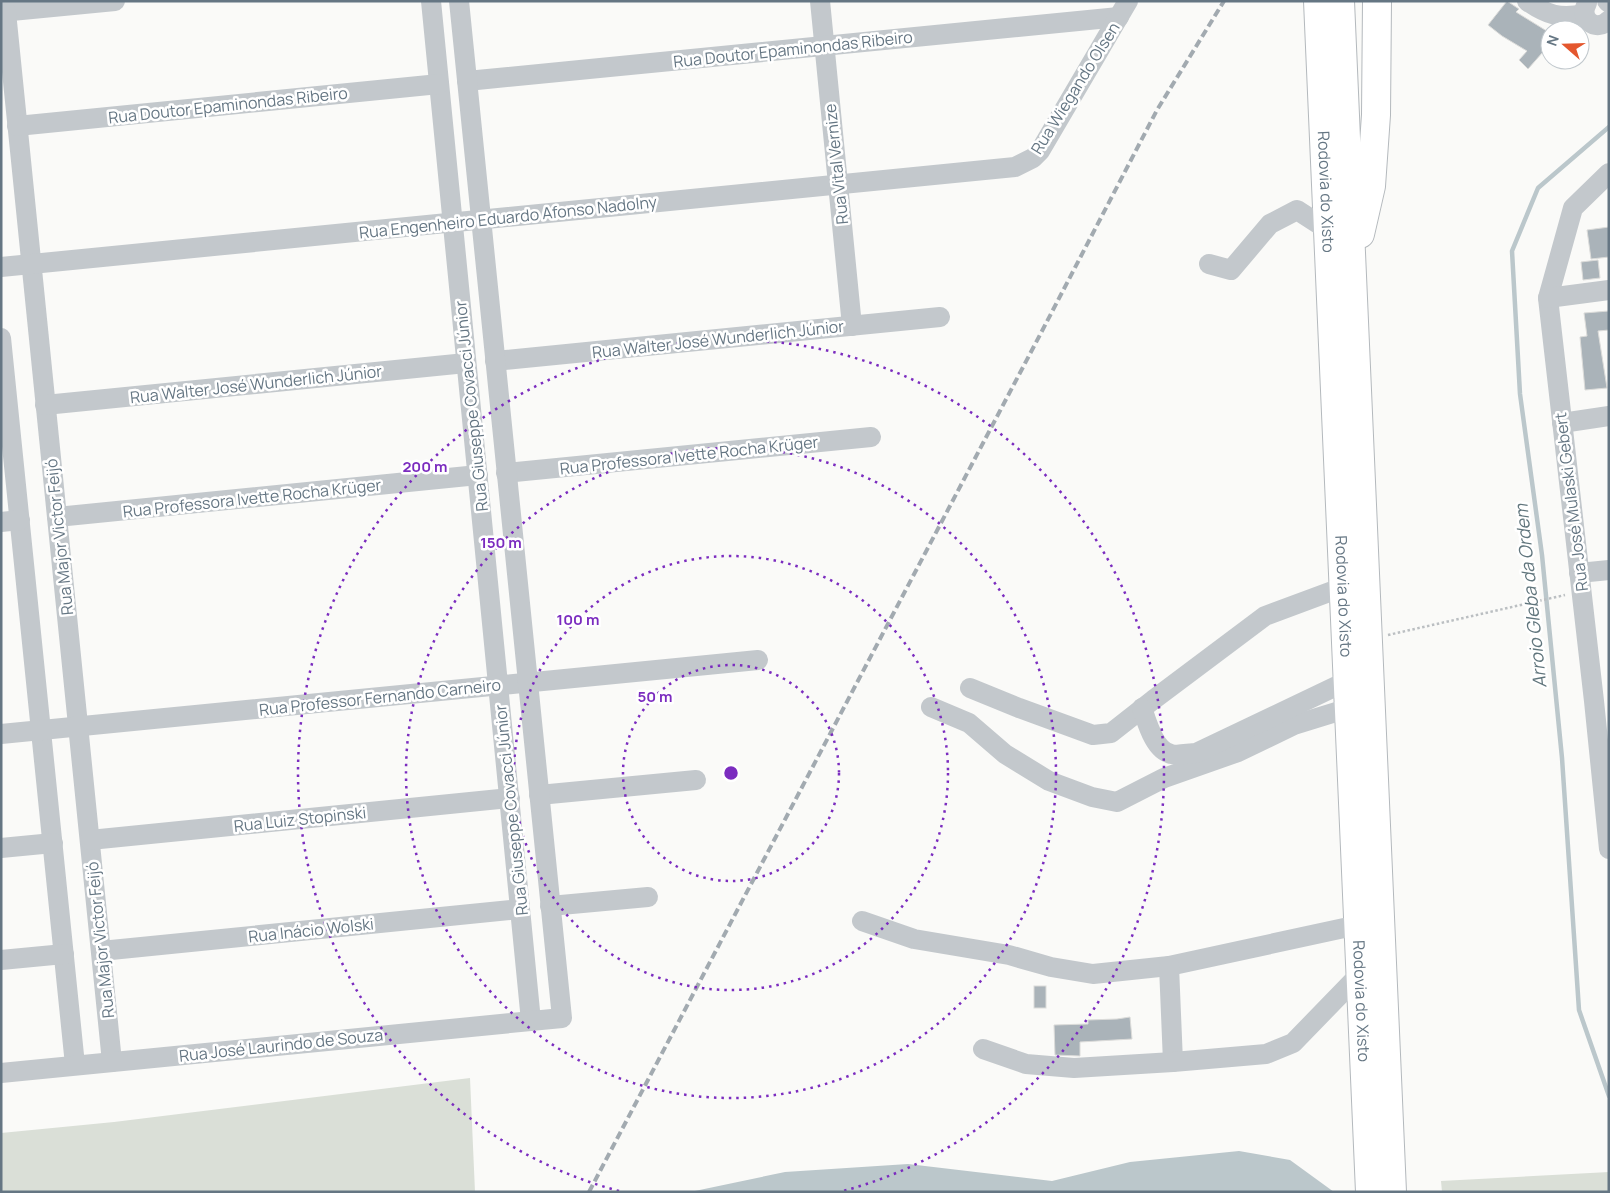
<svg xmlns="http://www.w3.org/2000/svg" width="1610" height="1193" font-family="Manrope,sans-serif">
<rect width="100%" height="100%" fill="#fafaf8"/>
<g fill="#dadfd7">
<polygon points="470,1078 475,1192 1,1192 1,1133 114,1122"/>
<polygon points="1609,1172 1609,1192 1442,1192 1441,1181"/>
</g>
<polygon fill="#bbc7cb" points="1239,1151 1290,1160 1334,1192 690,1192 785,1172 908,1164 1052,1181 1130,1162"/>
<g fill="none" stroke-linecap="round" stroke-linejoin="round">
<polyline stroke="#bbc7cb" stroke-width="4.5" points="1609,127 1538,188 1512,251 1520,394 1542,555 1562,758 1579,1010 1609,1096"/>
</g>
<g fill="#aab3b9" stroke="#dcdcda">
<polygon points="1507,1 1519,9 1516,12 1550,33 1550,44 1528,69 1519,60 1527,51 1502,36 1488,25"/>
<polygon points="1609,227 1609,257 1591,259 1587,230"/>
<polygon points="1598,260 1600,278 1583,280 1581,262"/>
<polygon points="1609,311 1609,330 1598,331 1607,388 1585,390 1580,337 1587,336 1584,313"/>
<rect x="1034" y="986" width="12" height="22"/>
<polygon points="1130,1017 1132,1039 1080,1042 1080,1056 1055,1055 1054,1025 1088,1024 1088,1020 1117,1019"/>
</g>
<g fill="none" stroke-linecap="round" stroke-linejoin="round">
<g stroke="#b4b9bd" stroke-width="30">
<g id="highway">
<path id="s1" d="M1318,1L1370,1192"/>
<polyline points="1340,1 1392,1192"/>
<polyline points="1360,234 1371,186 1376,115 1377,1"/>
</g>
</g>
<polyline stroke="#bbbfc2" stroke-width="2.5" stroke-dasharray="2.5 2.5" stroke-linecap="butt" points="1388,635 1565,595"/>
<g stroke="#c3c8cc" stroke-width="20">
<polyline points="431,1 531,1021"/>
<polyline points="820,1 852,326"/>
<path d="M1527,1C1547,15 1560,19 1584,14"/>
<polyline points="1607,1 1609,3"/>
<path d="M1587,3C1578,19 1596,33 1609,20"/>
<polyline points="1,12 115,1"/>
<polyline points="6,12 112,1062"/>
<polyline points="467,81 1119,17"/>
<polyline points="17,126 439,84"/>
<polyline points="1609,173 1573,208 1548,298 1594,701 1609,849"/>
<polyline points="1209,264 1231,270 1270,224 1297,210 1328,230"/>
<polyline points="1,267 1015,167 1033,158 1040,151 1128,1"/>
<polyline points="1548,298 1609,290"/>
<polyline points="1,338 75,1065"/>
<polyline points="495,361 940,317"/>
<polyline points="45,405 466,363"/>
<polyline points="1562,423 1609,416"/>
<polyline points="506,473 871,437"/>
<polyline points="57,517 478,475"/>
<polyline points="1,522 20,520"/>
<polyline points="1579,573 1609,570"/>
<polyline points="970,688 1019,708 1093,735 1111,733 1153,700 1265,616 1343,587"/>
<polyline points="931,707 969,723 1005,754 1049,781 1092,797 1117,802 1164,778 1238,752 1294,725 1349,708"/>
<path d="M1142,708C1147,722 1154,750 1171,754C1178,756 1189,753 1196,753L1347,681"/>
<polyline points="1,734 758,660"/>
<polyline points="539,795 696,780"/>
<polyline points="90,840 510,798"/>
<polyline points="1,848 53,843"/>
<polyline points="550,906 648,897"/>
<polyline points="862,921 914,939 1009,955 1051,967 1093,974 1169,966 1358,925"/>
<polyline points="101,951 520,909"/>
<polyline points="1,960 64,954"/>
<polyline points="1169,966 1173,1062"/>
<polyline points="983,1049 1026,1064 1074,1068 1173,1062 1266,1054 1293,1043 1360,974"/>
<polyline points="1,1073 562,1018 459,1"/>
</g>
<use href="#highway" stroke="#fff" stroke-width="28"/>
<polyline stroke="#a2aab0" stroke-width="4" stroke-dasharray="8 4" stroke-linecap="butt" points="589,1192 1042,331 1157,110 1224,1"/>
</g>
<g fill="none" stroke="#7b2cbf" stroke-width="2.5" stroke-dasharray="2.5 5">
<circle cx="731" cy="773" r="108"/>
<circle cx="731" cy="773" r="217"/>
<circle cx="731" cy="773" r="325"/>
<path d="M619 1191A433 433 0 1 1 843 1191"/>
</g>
<g text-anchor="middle" stroke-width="5" stroke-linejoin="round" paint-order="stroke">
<g font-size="16" fill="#657683" stroke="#fff">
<text transform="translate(793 49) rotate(-6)" y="6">Rua Doutor Epaminondas Ribeiro</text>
<text transform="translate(1075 88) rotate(-58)" y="6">Rua Wiegando Olsen</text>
<text transform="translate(228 105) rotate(-6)" y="6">Rua Doutor Epaminondas Ribeiro</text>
<text transform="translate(836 164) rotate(-96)" y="6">Rua Vital Vernize</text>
<text dy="6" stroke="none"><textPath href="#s1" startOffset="191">Rodovia do Xisto</textPath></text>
<text transform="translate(508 217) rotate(-6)" y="6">Rua Engenheiro Eduardo Afonso Nadolny</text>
<text transform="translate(718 339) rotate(-6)" y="6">Rua Walter José Wunderlich Júnior</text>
<text transform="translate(256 384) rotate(-6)" y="6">Rua Walter José Wunderlich Júnior</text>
<text transform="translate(471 406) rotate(-96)" y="6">Rua Giuseppe Covacci Júnior</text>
<text transform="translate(689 455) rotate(-6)" y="6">Rua Professora Ivette Rocha Krüger</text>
<text transform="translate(252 498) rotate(-6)" y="6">Rua Professora Ivette Rocha Krüger</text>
<text transform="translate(1571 502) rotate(-97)" y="6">Rua José Mulaski Gebert</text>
<text transform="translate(59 537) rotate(-96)" y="6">Rua Major Victor Feijó</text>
<text dy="6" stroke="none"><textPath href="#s1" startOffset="596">Rodovia do Xisto</textPath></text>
<text transform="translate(380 697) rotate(-6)" y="6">Rua Professor Fernando Carneiro</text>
<text transform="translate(511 810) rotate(-96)" y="6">Rua Giuseppe Covacci Júnior</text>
<text transform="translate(300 819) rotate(-6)" y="6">Rua Luiz Stopinski</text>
<text transform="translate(311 930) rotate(-6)" y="6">Rua Inácio Wolski</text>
<text transform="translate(100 940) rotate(-96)" y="6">Rua Major Victor Feijó</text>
<text dy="6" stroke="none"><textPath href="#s1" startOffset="1001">Rodovia do Xisto</textPath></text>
<text transform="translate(281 1045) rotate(-6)" y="6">Rua José Laurindo de Souza</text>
</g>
<g font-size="18" font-style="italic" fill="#60757c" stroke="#fff">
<text transform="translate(1531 596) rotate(-96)" y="6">Arroio Gleba da Ordem</text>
</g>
</g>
<circle cx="731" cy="773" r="8" fill="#7b2cbf" stroke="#fff" stroke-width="2.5"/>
<g font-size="15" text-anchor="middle" font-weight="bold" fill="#7b2cbf" stroke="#fff" stroke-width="5" stroke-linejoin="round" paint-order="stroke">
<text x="425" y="472">200 m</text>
<text x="501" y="548">150 m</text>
<text x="578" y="625">100 m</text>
<text x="655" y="702">50 m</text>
</g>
<rect width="1610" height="1193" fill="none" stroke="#657683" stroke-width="5"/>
<g transform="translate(1565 45) rotate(290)"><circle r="24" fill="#ffffff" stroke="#c1c8cd"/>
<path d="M0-4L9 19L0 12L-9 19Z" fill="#e4572e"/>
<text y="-8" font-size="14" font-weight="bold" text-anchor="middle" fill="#657683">N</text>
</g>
</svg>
